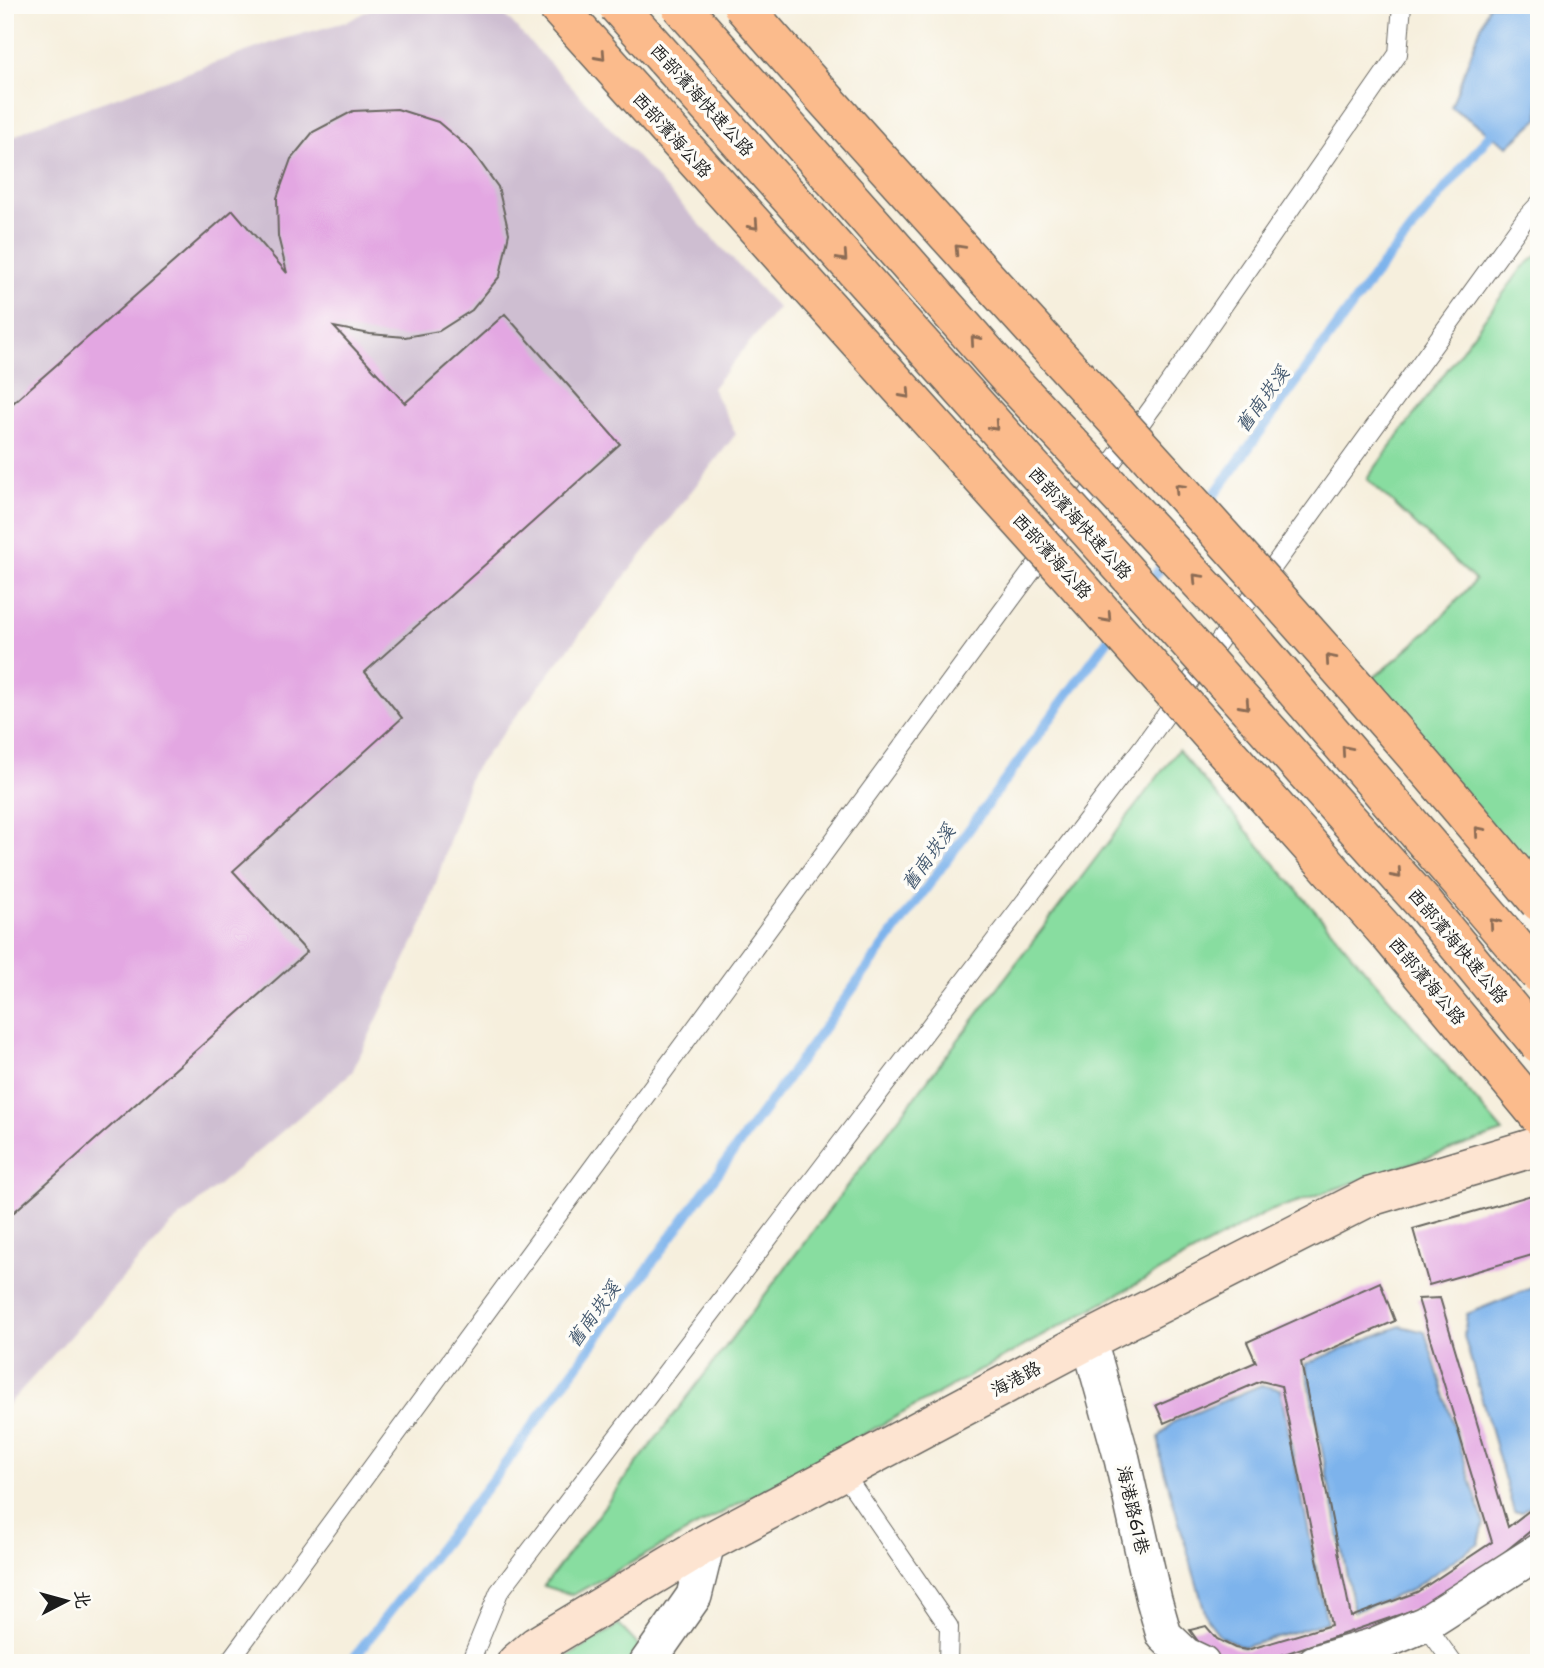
<svg xmlns="http://www.w3.org/2000/svg" width="1544" height="1668" font-family="'Shantell Sans','LXGW WenKai TC',sans-serif">
<rect width="100%" height="100%" fill="#fdfcf7"/>
<filter id="ink" filterUnits="userSpaceOnUse"><feTurbulence type="fractalNoise" baseFrequency=".0143" numOctaves="2"/><feDisplacementMap in="SourceGraphic" scale="14" xChannelSelector="R" yChannelSelector="G"/><feConvolveMatrix kernelMatrix="1 2 1 2 8 2 1 2 1" color-interpolation-filters="sRGB"/></filter>
<filter id="wash" filterUnits="userSpaceOnUse"><feTurbulence type="fractalNoise" baseFrequency=".00686" numOctaves="4" result="noise"/><feDisplacementMap in="SourceGraphic" scale="28" xChannelSelector="R" yChannelSelector="G"/><feGaussianBlur stdDeviation="1.57" result="paint"/><feColorMatrix in="noise" values="0 0 0 0 0 0 0 0 0 0 0 0 0 0 0 0 0 1.4 0 .05"/><feComposite in="paint" operator="in"/></filter>
<g filter="url(#wash)">
<rect width="100%" height="100%" fill="#f6efdd"/>
<polygon fill="#cebed1" points="377,5 495,5 778,308 712,388 736,434 471,774 423,923 352,1072 170,1226 5,1408 5,141 34,126 277,41 349,21"/>
<g fill="#88dda0" stroke="#527c5e" stroke-width="2">
<path d="M1539,254V886L1367,683C1406,652 1443,619 1475,580L1367,479L1522,268Z"/>
<polygon points="1178,750 1503,1132 1267,1212 573,1595 544,1586"/>
<polygon points="619,1625 640,1647 628,1663 558,1663"/>
</g>
<g fill="#7db3ec" stroke="#4c6884" stroke-width="2">
<polygon points="1489,5 1539,5 1539,118 1508,146 1451,107"/>
<polygon points="1539,1285 1539,1499 1523,1512 1514,1512 1464,1336 1467,1314"/>
<polygon points="1400,1326 1425,1332 1484,1524 1479,1543 1409,1591 1354,1612 1305,1364"/>
<polygon points="1261,1385 1280,1389 1327,1622 1244,1647 1220,1636 1207,1619 1161,1460 1159,1437 1173,1422"/>
</g>
<g fill="none" stroke-linecap="round" stroke-linejoin="round">
<g stroke="#7db3ec" stroke-width="10">
<polyline points="1206,506 1376,273 1497,126"/>
<polyline points="1148,585 1168,557"/>
<polyline points="350,1663 508,1460 1112,634"/>
</g>
</g>
<g id="blocks">
<g fill="#e3a7e2">
<polygon points="397,109 438,122 472,151 498,187 509,233 500,276 472,310 439,331 405,337 370,334 334,327 405,403 505,314 620,444 365,672 402,718 233,871 307,952 5,1220 5,410 233,210 287,273 278,236 277,198 291,159 313,132 353,111"/>
<polygon points="1539,1193 1539,1253 1429,1285 1413,1229"/>
<polygon points="1380,1282 1395,1321 1301,1362 1351,1617 1417,1592 1492,1542 1418,1299 1440,1298 1508,1527 1539,1503 1539,1524 1502,1554 1422,1607 1264,1661 1233,1663 1214,1656 1200,1644 1190,1630 1206,1626 1217,1639 1235,1648 1247,1650 1331,1625 1281,1386 1261,1381 1164,1423 1156,1405 1256,1362 1247,1342"/>
</g>
</g>
</g>
<g filter="url(#ink)">
<use href="#blocks" fill-opacity="0" stroke="#686660" stroke-width="2"/>
<g fill="none" stroke-linecap="round" stroke-linejoin="round">
<g stroke="#686660" stroke-width="20">
<g id="lane">
<polyline points="842,1471 949,1627 948,1663"/>
<polyline points="1425,1624 1453,1663"/>
<polyline points="228,1663 1154,405 1398,54 1402,5"/>
<polyline points="470,1663 499,1592 1144,745 1525,219 1539,204"/>
</g>
</g>
<g stroke="#686660" stroke-width="38">
<g id="street">
<polyline points="1089,1340 1122,1459 1154,1600 1164,1635 1185,1655 1202,1663"/>
<polyline points="647,1663 694,1596 707,1543"/>
<polyline points="1315,1663 1373,1646 1425,1624 1539,1551"/>
</g>
</g>
<g stroke="#686660" stroke-width="41">
<polyline id="secondary" points="516,1663 536,1646 707,1543 1089,1340 1369,1197 1539,1146"/>
</g>
<use href="#lane" stroke="#fff" stroke-width="18"/>
<use href="#street" stroke="#fff" stroke-width="35"/>
<use href="#secondary" stroke="#fde4d1" stroke-width="38"/>
<g stroke="#686660" stroke-width="41" stroke-linecap="butt">
<g id="primary-bridge">
<polyline points="556,5 1069,575 1391,937 1539,1116"/>
<path d="M742,5C1005,306 1285,593 1539,902"/>
</g>
</g>
<g stroke="#686660" stroke-width="41" stroke-linecap="butt">
<g id="highway-bridge">
<polyline points="617,5 1424,904 1539,1044"/>
<polyline points="680,5 1004,373 1228,612 1539,974"/>
</g>
</g>
<use href="#primary-bridge" stroke="#fbbb8c" stroke-width="38"/>
<use href="#highway-bridge" stroke="#fbbb8c" stroke-width="38"/>
</g>
<defs><path id="oneway-chevron" d="M-2-3.5L2.5 0L-2 3.5" fill="none" stroke-width="1.6" stroke-linecap="round" stroke-linejoin="round" transform="scale(1.75)"/></defs>
<g stroke="#8c6c54">
<use href="#oneway-chevron" transform="translate(601 56) rotate(48)"/>
<use href="#oneway-chevron" transform="translate(754 225) rotate(48)"/>
<use href="#oneway-chevron" transform="translate(959 249) rotate(-133)"/>
<use href="#oneway-chevron" transform="translate(843 257) rotate(48)"/>
<use href="#oneway-chevron" transform="translate(975 340) rotate(-131)"/>
<use href="#oneway-chevron" transform="translate(906 394) rotate(48)"/>
<use href="#oneway-chevron" transform="translate(994 426) rotate(48)"/>
<use href="#oneway-chevron" transform="translate(1179 488) rotate(-133)"/>
<use href="#oneway-chevron" transform="translate(1197 578) rotate(-133)"/>
<use href="#oneway-chevron" transform="translate(1107 618) rotate(48)"/>
<use href="#oneway-chevron" transform="translate(1330 659) rotate(-131)"/>
<use href="#oneway-chevron" transform="translate(1245 705) rotate(48)"/>
<use href="#oneway-chevron" transform="translate(1346 750) rotate(-131)"/>
<use href="#oneway-chevron" transform="translate(1479 831) rotate(-131)"/>
<use href="#oneway-chevron" transform="translate(1397 874) rotate(48)"/>
<use href="#oneway-chevron" transform="translate(1494 923) rotate(-131)"/>
</g>
</g>
<g text-anchor="middle" stroke-width="7" stroke-linejoin="round" paint-order="stroke">
<g font-size="18" fill="#1c1c1c" stroke="#fdfcf7">
<text transform="translate(702 100) rotate(48)" y="6">西部濱海快速公路</text>
<text transform="translate(672 135) rotate(48)" y="6">西部濱海公路</text>
<text transform="translate(1080 523) rotate(48)" y="6">西部濱海快速公路</text>
<text transform="translate(1052 556) rotate(48)" y="6">西部濱海公路</text>
<text transform="translate(1458 946) rotate(50)" y="6">西部濱海快速公路</text>
<text transform="translate(1427 981) rotate(50)" y="6">西部濱海公路</text>
<text transform="translate(1016 1379) rotate(-28)" y="6">海港路</text>
<text transform="translate(1133 1510) rotate(77)" y="6">海港路61巷</text>
</g>
<g font-size="19" font-style="italic" fill="#43586f" stroke="#fdfcf7">
<text transform="translate(1262 399) rotate(-54)" y="7">舊南崁溪</text>
<text transform="translate(928 857) rotate(-54)" y="7">舊南崁溪</text>
<text transform="translate(593 1314) rotate(-54)" y="7">舊南崁溪</text>
</g>
</g>
<rect width="1544" height="1668" fill="none" stroke="#fdfcf7" stroke-width="28"/>
<g transform="translate(66 1601) rotate(84)" stroke="#fdfcf7" stroke-width="5" paint-order="stroke">
<path d="M0-5L12 26L0 18L-12 26Z" fill="#1c1c1c"/>
<text y="-10" font-size="19" font-weight="bold" text-anchor="middle" fill="#1c1c1c">北</text>
</g>
</svg>
